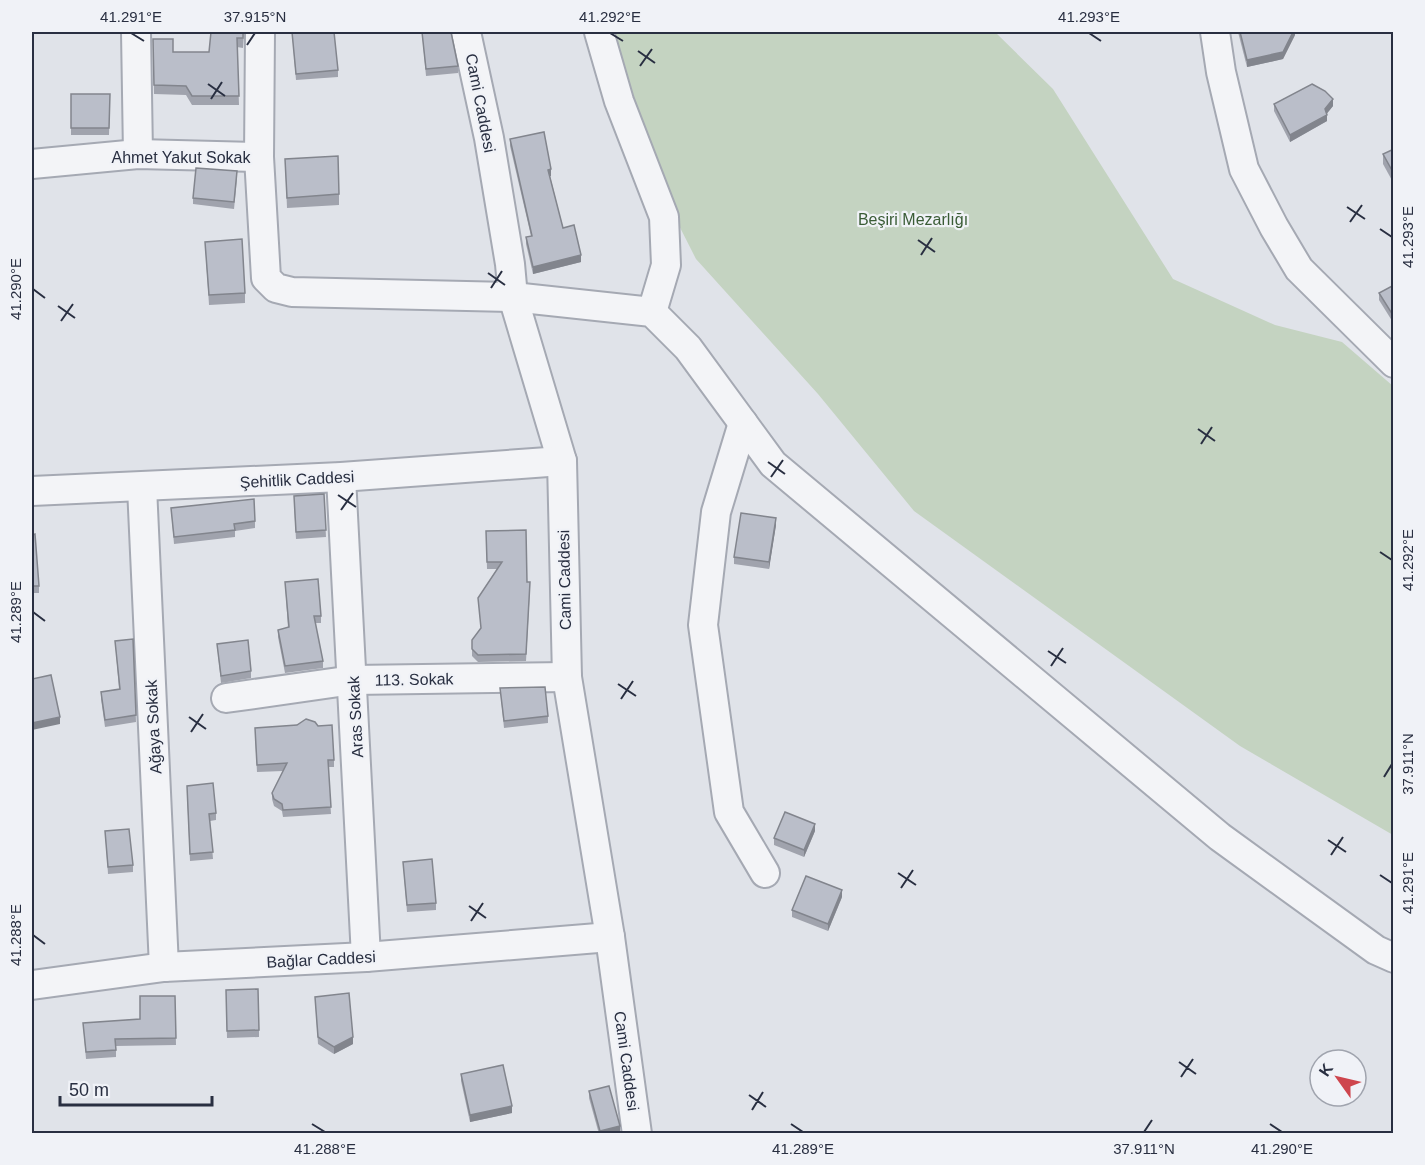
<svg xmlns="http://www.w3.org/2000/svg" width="1425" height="1165" font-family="Arial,sans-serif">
<rect width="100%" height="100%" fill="#e0e3e9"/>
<polygon fill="#c4d3c1" points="615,32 995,32 1053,89 1173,279 1275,325 1342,342 1393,386 1393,835 1240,746 914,511 818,394 696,259 662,192 619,55"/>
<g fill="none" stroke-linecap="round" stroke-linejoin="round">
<g stroke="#a5a9b3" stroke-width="32">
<g id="minor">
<polyline points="136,32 138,154"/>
<polyline points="260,32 259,157 266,278 276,288 292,292 513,297 652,312 688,348 773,464 1220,837 1376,950 1394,958"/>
<polyline points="466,32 489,138 510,264 513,297 562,461 567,677 610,937 637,1134"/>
<polyline points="599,32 619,101 664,217 666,265 652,312"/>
<polyline points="1215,32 1221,72 1244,169 1274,227 1299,269 1394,363"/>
<polyline points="32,164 138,154 259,157"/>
<polyline points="743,423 716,512 703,625 729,812 765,873"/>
<polyline points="341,477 366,957"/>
<polyline points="142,487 164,967"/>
<polyline points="32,491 341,477 562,461"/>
<polyline points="226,698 353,680 567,677"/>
<polyline points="32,985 164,967 366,957 610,937"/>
</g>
</g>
<use href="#minor" stroke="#f3f4f7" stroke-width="28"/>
</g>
<g fill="#a0a3ad">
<polygon points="244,32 243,48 237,47 239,105 192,105 186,95 154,94 153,39 173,52 209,52"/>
<polygon points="292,32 338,70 338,77 296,80"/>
<polygon points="422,32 451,32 458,66 458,73 426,76"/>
<polygon points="1238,32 1295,32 1295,35 1283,59 1247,67"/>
<polygon points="71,94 110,94 109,135 71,135"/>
<polygon points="1274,104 1333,106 1327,113 1327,121 1290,142 1274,111"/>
<polygon points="510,139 551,176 550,176 563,228 581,262 533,274 526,244 526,237 531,236 510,146"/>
<polygon points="1394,149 1394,184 1383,164 1383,154"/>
<polygon points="285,159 339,194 339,205 287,208"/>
<polygon points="237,178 234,209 193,204 193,198"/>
<polygon points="205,242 245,293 245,303 209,305"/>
<polygon points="1394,285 1394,324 1379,300 1379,293"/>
<polygon points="324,494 326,537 296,539 294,503"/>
<polygon points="171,508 255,521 255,528 235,531 235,537 174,544"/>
<polygon points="776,525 769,569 734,564 734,557"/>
<polygon points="486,531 527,582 530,589 526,661 478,662 472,656 472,640 481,629 478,598 497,569 487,569"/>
<polygon points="32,535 39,586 39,593 32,593"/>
<polygon points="285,582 321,616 321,623 315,623 323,661 323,668 285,673 278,637 278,630 288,628"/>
<polygon points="133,639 136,722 105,727 101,699 101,692 119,689 115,641"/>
<polygon points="217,644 251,671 251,678 221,683"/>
<polygon points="500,688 548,716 548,723 504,728"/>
<polygon points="255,734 334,760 334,767 328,767 331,814 283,817 282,811 274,806 272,799 272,793 283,771 257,772"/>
<polygon points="187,793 216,813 216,820 210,821 213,859 190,861"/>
<polygon points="105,831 133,865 133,872 108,874"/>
<polygon points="815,831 804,857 774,845 774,838"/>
<polygon points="403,862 436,903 436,910 407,912"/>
<polygon points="842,897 828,931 792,917 792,910"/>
<polygon points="226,990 259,1030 259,1037 227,1038"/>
<polygon points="175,996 176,1045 116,1046 116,1057 86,1059 83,1023 140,1019"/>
<polygon points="315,997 353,1044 334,1054 318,1044"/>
<polygon points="461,1074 512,1113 470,1122 461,1081"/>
<polygon points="589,1091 620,1133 599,1134 589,1098"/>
</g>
<g fill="#82858d">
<polygon points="1293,32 1295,32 1295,35 1283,59 1247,67 1247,60"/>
<polygon points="1333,99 1333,106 1325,116 1325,109"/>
<polygon points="1327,115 1327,121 1290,142 1290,135"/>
<polygon points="551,169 551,176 548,177 548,170"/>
<polygon points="581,255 581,262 533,274 533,267"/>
<polygon points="776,518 776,525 769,569 769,562"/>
<polygon points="60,717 60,724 32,730 32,723"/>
<polygon points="815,824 815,831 804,857 804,850"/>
<polygon points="842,890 842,897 828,931 828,924"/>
<polygon points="353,1037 353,1044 334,1054 334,1047"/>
<polygon points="512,1106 512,1113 470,1122 470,1115"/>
<polygon points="620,1126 620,1133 600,1134 600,1131"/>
</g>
<g fill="#babec9" stroke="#82858d" stroke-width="1.5">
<polygon points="211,32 243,32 243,38 237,38 239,96 192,96 186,86 154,85 153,39 173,39 173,52 209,52"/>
<polygon points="292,32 334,32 338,70 296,74"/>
<polygon points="422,32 451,32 458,66 426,69"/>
<polygon points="1240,32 1293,32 1283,52 1247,60"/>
<polygon points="1312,84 1325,91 1333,99 1325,109 1327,115 1290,135 1274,104"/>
<polygon points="71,94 110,94 109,128 71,128"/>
<polygon points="544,132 551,169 548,170 563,228 574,225 581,255 533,267 526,237 532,236 510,139"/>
<polygon points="1394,149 1394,174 1383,154"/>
<polygon points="338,156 339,194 287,198 285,159"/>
<polygon points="196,168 237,171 234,202 193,198"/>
<polygon points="242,239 245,293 209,295 205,242"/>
<polygon points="1394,285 1394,317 1379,293"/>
<polygon points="324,494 326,530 296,532 294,496"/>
<polygon points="254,499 255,521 234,524 235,530 174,537 171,508"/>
<polygon points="741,513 776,518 769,562 734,557"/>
<polygon points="526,530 527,582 530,582 526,654 478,655 472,649 472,640 481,628 478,598 502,562 487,562 486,531"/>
<polygon points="35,534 39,586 32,586 32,535"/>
<polygon points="318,579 321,616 314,616 323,661 285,666 278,630 289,627 285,582"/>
<polygon points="133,639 136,715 105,720 101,692 120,689 115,641"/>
<polygon points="248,640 251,671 221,676 217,644"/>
<polygon points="51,675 60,717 32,723 32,679"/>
<polygon points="545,687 548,716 504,721 500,688"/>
<polygon points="306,719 315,722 318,726 332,725 334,760 328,760 331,807 283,810 282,804 274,799 272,793 287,763 257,765 255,728 297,725"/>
<polygon points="213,783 216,813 209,814 213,852 190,854 187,786"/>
<polygon points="785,812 815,824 804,850 774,838"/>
<polygon points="129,829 133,865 108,867 105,831"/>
<polygon points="432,859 436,903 407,905 403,862"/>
<polygon points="806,876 842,890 828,924 792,910"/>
<polygon points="258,989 259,1030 227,1031 226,990"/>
<polygon points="349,993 353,1037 334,1047 318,1037 315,997"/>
<polygon points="140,996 175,996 176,1038 115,1039 116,1050 86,1052 83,1023 140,1019"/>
<polygon points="503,1065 512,1106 470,1115 461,1074"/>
<polygon points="609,1086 620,1126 600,1131 589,1091"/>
</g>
<path fill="none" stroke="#292f41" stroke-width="2" d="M131,33L144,41M610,33L623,41M1089,33L1101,41M247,45L255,33M638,51L655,63M640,66L652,49M208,84L225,96M211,99L222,82M1347,207L1365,219M1350,222L1362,205M1380,229L1392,237M918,240L935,252M921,255L932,238M488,273L505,285M491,288L502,271M33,289L45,298M58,306L75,318M61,321L73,304M1198,429L1215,441M1201,444L1212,427M768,462L785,474M771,477L783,460M338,495L356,507M341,510L353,493M1380,552L1392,560M33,612L45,621M1048,651L1066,663M1051,666L1063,648M618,684L636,696M621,699L633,681M189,717L206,729M191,732L203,714M1384,777L1392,764M1328,840L1346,852M1331,855L1343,837M898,873L916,885M1380,875L1392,883M901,888L913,870M469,906L486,918M471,921L483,903M33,935L45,944M1179,1062L1196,1074M1181,1077L1193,1059M749,1095L766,1107M752,1110L763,1092M312,1124L325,1132M791,1124L803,1132M1270,1124L1282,1132M1144,1132L1152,1120"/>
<g text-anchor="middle" stroke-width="4.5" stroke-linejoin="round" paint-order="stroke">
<g font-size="16" fill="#292f41" stroke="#f0f2f7">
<text transform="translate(481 103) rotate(79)" y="6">Cami Caddesi</text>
<text x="181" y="163">Ahmet Yakut Sokak</text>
<text transform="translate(297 479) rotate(-3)" y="6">Şehitlik Caddesi</text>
<text transform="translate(564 580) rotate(-91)" y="6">Cami Caddesi</text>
<text transform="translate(414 679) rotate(-1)" y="6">113. Sokak</text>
<text transform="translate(355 717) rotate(-93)" y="6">Aras Sokak</text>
<text transform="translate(153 727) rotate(-93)" y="6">Ağaya Sokak</text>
<text transform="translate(321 959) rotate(-3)" y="6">Bağlar Caddesi</text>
<text transform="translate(627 1061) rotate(82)" y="6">Cami Caddesi</text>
</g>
<g font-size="16" fill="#3a5c36" stroke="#f0f2f7">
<text x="913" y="225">Beşiri Mezarlığı</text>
</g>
</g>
<rect width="1425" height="1165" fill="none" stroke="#f0f2f7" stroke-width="66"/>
<g transform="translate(1338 1078) rotate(304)"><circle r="28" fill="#f0f2f7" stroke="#a0a4ae" stroke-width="1.5"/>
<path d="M0-4.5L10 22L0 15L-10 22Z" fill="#ce454d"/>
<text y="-9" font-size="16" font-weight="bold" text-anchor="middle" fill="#292f41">K</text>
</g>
<path d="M60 1096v9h152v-9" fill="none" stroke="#292f41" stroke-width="3"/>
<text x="69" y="1096" font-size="18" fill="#292f41" stroke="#f0f2f7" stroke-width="4.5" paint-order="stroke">50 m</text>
<rect x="33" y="33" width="1359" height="1099" fill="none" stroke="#292f41" stroke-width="2"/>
<g font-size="15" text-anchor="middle" fill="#292f41">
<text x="131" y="22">41.291°E</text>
<text x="255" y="22">37.915°N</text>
<text x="610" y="22">41.292°E</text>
<text x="1089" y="22">41.293°E</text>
<text transform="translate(1408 237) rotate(-90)" y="5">41.293°E</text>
<text transform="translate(16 289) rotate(-90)" y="5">41.290°E</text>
<text transform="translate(1408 560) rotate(-90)" y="5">41.292°E</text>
<text transform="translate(16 612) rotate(-90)" y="5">41.289°E</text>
<text transform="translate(1408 764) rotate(-90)" y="5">37.911°N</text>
<text transform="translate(1408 883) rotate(-90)" y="5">41.291°E</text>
<text transform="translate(16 935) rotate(-90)" y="5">41.288°E</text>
<text x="325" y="1154">41.288°E</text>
<text x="803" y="1154">41.289°E</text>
<text x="1144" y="1154">37.911°N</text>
<text x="1282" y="1154">41.290°E</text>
</g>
</svg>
